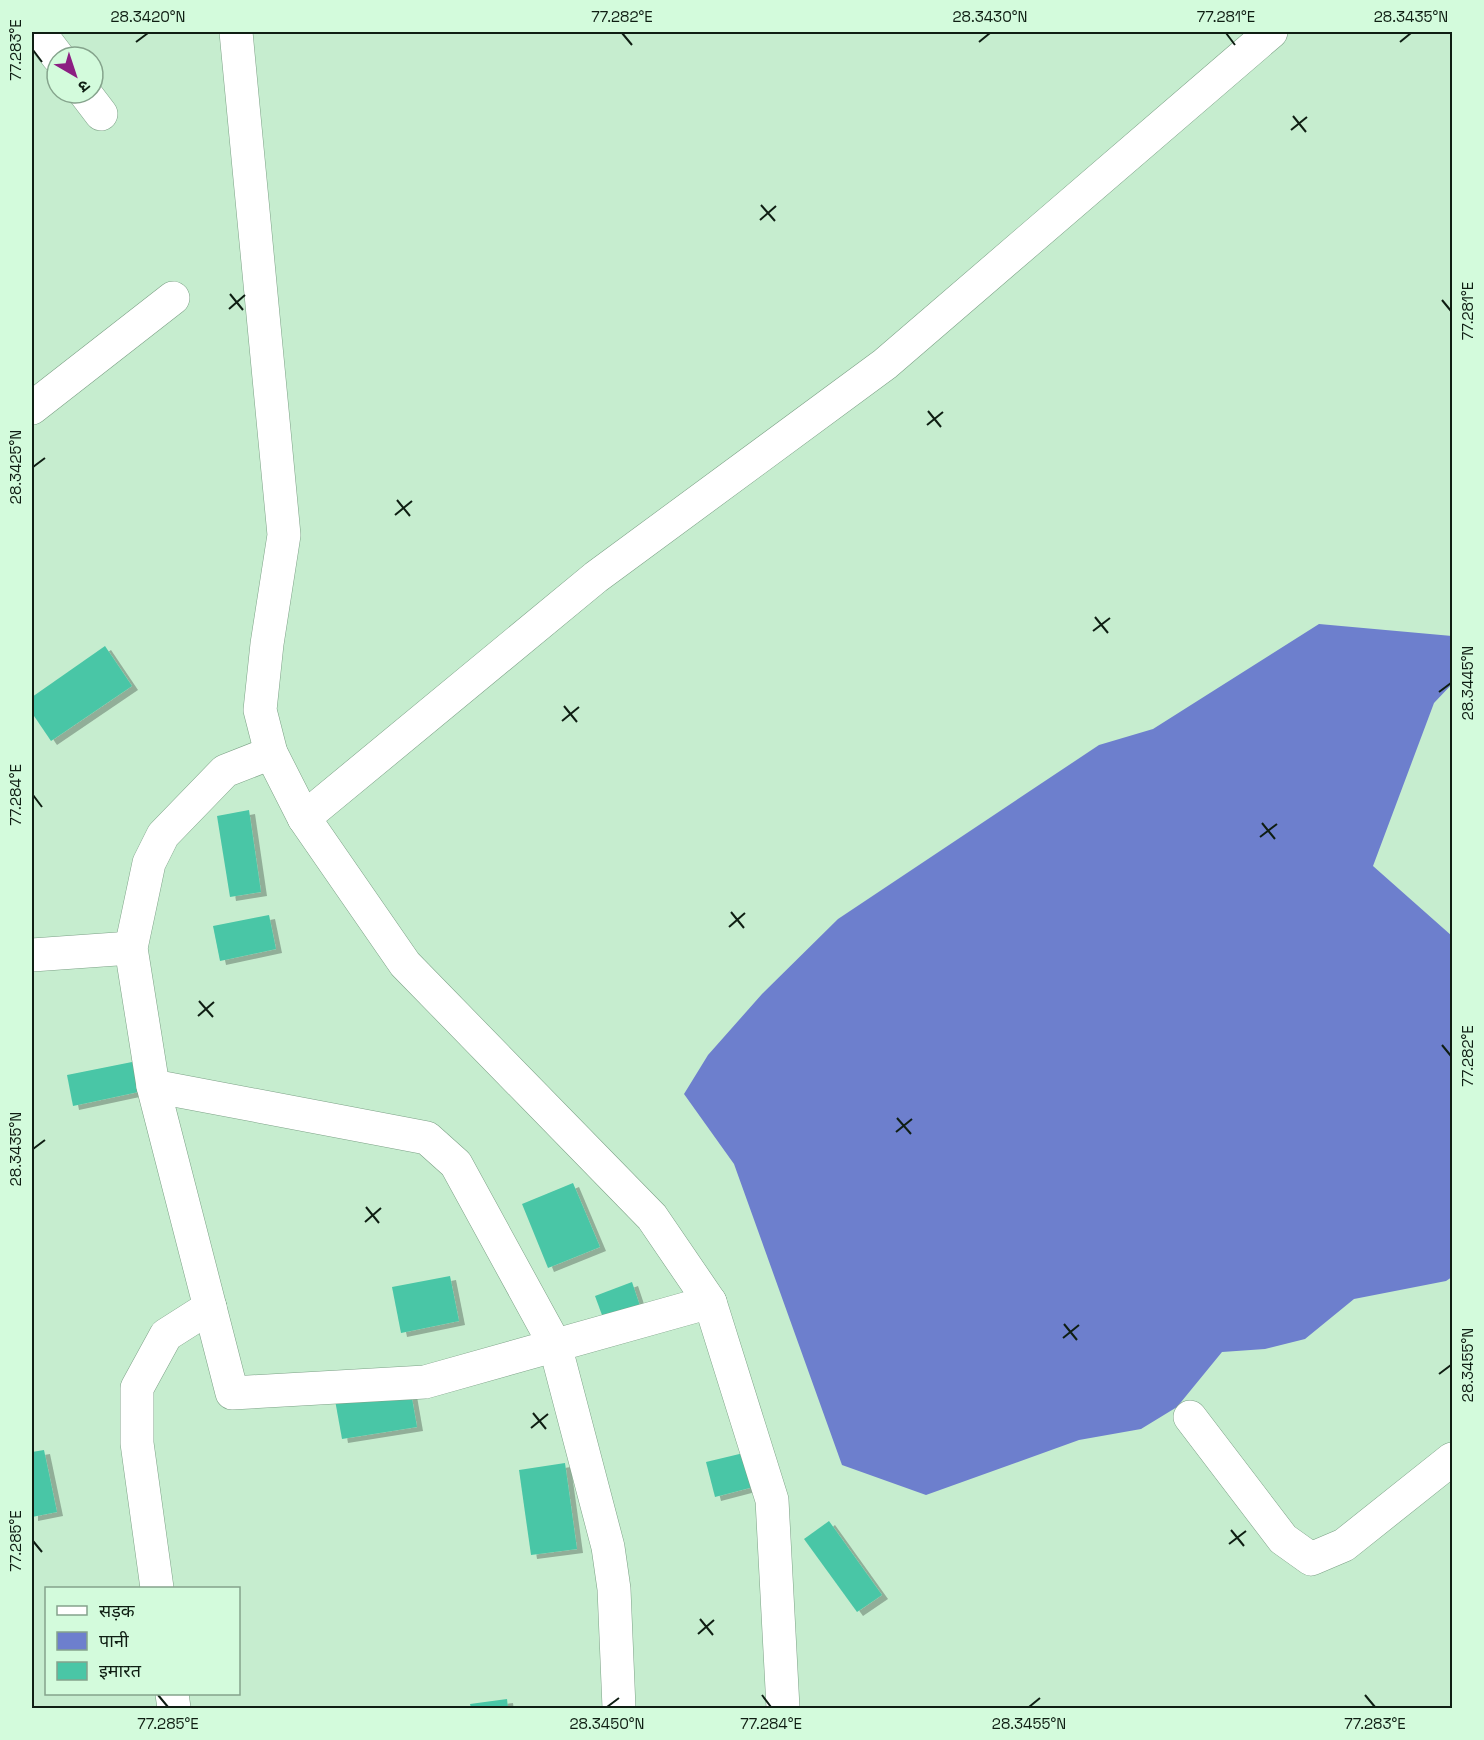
<svg xmlns="http://www.w3.org/2000/svg" width="1484" height="1740" font-family="'Space Grotesk','Noto Sans Devanagari',sans-serif">
<defs>
<filter id="shadow"><feDropShadow dx="6" dy="4" stdDeviation="0" flood-color="#0004"/></filter>
</defs>
<rect width="100%" height="100%" fill="#c6edcf"/>
<polygon fill="#6d7fcd" points="1319,624 1452,636 1452,684 1434,703 1373,866 1452,936 1452,1277 1446,1281 1354,1299 1305,1339 1265,1349 1222,1352 1177,1407 1141,1429 1079,1440 926,1495 842,1465 734,1164 684,1094 708,1055 762,994 838,919 1099,745 1153,729"/>
<g fill="#4ac6a6" filter="url(#shadow)">
<polygon points="105,646 132,686 51,741 32,713 32,697"/>
<polygon points="249,810 261,892 230,897 217,816"/>
<polygon points="269,915 276,949 220,961 213,926"/>
<polygon points="137,1061 143,1091 73,1106 67,1075"/>
<polygon points="573,1183 600,1247 548,1268 522,1204"/>
<polygon points="450,1276 459,1321 401,1333 392,1287"/>
<polygon points="632,1282 642,1312 606,1326 595,1296"/>
<polygon points="410,1387 417,1427 342,1439 335,1400"/>
<polygon points="44,1450 57,1512 32,1517 32,1452"/>
<polygon points="752,1451 761,1485 715,1497 706,1462"/>
<polygon points="565,1463 577,1549 531,1555 519,1470"/>
<polygon points="829,1521 882,1595 857,1612 804,1539"/>
<polygon points="507,1699 508,1708 471,1708 470,1704"/>
</g>
<g fill="none" stroke-linecap="round" stroke-linejoin="round">
<g stroke="#7ca186" stroke-width="34">
<g id="street">
<polyline points="39,32 58,57"/>
<polyline points="85,93 101,114"/>
<polyline points="32,408 173,298"/>
<polyline points="271,753 225,771 163,835 149,863 131,948 153,1086 232,1393 425,1382 710,1302"/>
<polyline points="304,818 596,577 885,364 1271,32"/>
<polyline points="32,955 131,948"/>
<polyline points="153,1086 427,1138 456,1164 555,1345 608,1547 614,1589 619,1708"/>
<polyline points="1190,1417 1283,1539 1311,1559 1344,1545 1452,1459"/>
<polyline points="157,1588 137,1443 137,1388 166,1335 210,1307"/>
<polyline points="172,1694 174,1708"/>
</g>
</g>
<g stroke="#7ca186" stroke-width="34">
<polyline id="secondary" points="236,32 284,535 267,644 260,710 271,753 304,818 405,964 652,1217 710,1302 772,1500 783,1708"/>
</g>
<use href="#street" stroke="#fff" stroke-width="33"/>
<use href="#secondary" stroke="#fff" stroke-width="33"/>
</g>
<path fill="none" stroke="#0f1e13" stroke-width="2" d="M622,33L632,45M1226,33L1235,45M136,42L148,33M979,42L990,33M1400,42L1411,33M33,50L42,62M1293,116L1306,132M1291,130L1307,117M761,205L775,221M760,220L776,206M230,294L243,310M1442,300L1451,311M229,309L245,295M928,411L941,427M927,425L943,412M33,467L45,458M397,500L410,516M395,515L412,501M1095,617L1108,633M1093,631L1110,618M1439,692L1451,683M564,706L577,722M562,721L579,707M33,795L42,807M1262,823L1275,839M1260,837L1277,824M731,912L744,928M729,927L745,913M199,1001L213,1017M198,1016L214,1002M1442,1045L1451,1056M897,1118L911,1134M896,1132L912,1119M33,1149L45,1140M366,1207L379,1223M365,1222L381,1208M1064,1324L1077,1340M1063,1338L1079,1325M1439,1374L1451,1365M533,1413L546,1429M531,1428L548,1414M1231,1530L1244,1546M33,1541L42,1552M1229,1544L1246,1531M700,1619L713,1635M698,1634L714,1620M158,1695L168,1707M762,1695L771,1707M1365,1695L1375,1707M607,1707L619,1698M1029,1707L1040,1698"/>
<rect width="1484" height="1740" fill="none" stroke="#d3fbdc" stroke-width="66"/>
<rect x="45" y="1587" width="195" height="108" fill="#d3fbdc" stroke="#85a38c" stroke-width="1.5"/>
<rect x="57" y="1606" width="30" height="9" fill="#ffffff" stroke="#85a38c" stroke-width="1.5"/>
<text x="99" y="1617" font-size="18" fill="#0f1e13">सड़क</text>
<rect x="57" y="1632" width="30" height="18" fill="#6d7fcd" stroke="#85a38c" stroke-width="1.5"/>
<text x="99" y="1647" font-size="18" fill="#0f1e13">पानी</text>
<rect x="57" y="1662" width="30" height="18" fill="#4ac6a6" stroke="#85a38c" stroke-width="1.5"/>
<text x="99" y="1677" font-size="18" fill="#0f1e13">इमारत</text>
<g transform="translate(75 75) rotate(141)"><circle r="28" fill="#d3fbdc" stroke="#85a38c" stroke-width="1.5"/>
<path d="M0-4.5L10 22L0 15L-10 22Z" fill="#8c1f82"/>
<text y="-9" font-size="16" font-weight="bold" text-anchor="middle" fill="#0f1e13">उ</text>
</g>
<rect x="33" y="33" width="1418" height="1674" fill="none" stroke="#0f1e13" stroke-width="2"/>
<g font-size="15" text-anchor="middle" fill="#0f1e13">
<text x="148" y="22">28.3420°N</text>
<text x="622" y="22">77.282°E</text>
<text x="990" y="22">28.3430°N</text>
<text x="1226" y="22">77.281°E</text>
<text x="1411" y="22">28.3435°N</text>
<text transform="translate(16 50) rotate(-90)" y="5">77.283°E</text>
<text transform="translate(1468 311) rotate(-90)" y="5">77.281°E</text>
<text transform="translate(16 467) rotate(-90)" y="5">28.3425°N</text>
<text transform="translate(1468 683) rotate(-90)" y="5">28.3445°N</text>
<text transform="translate(16 795) rotate(-90)" y="5">77.284°E</text>
<text transform="translate(1468 1056) rotate(-90)" y="5">77.282°E</text>
<text transform="translate(16 1149) rotate(-90)" y="5">28.3435°N</text>
<text transform="translate(1468 1365) rotate(-90)" y="5">28.3455°N</text>
<text transform="translate(16 1541) rotate(-90)" y="5">77.285°E</text>
<text x="168" y="1729">77.285°E</text>
<text x="607" y="1729">28.3450°N</text>
<text x="771" y="1729">77.284°E</text>
<text x="1029" y="1729">28.3455°N</text>
<text x="1375" y="1729">77.283°E</text>
</g>
</svg>
